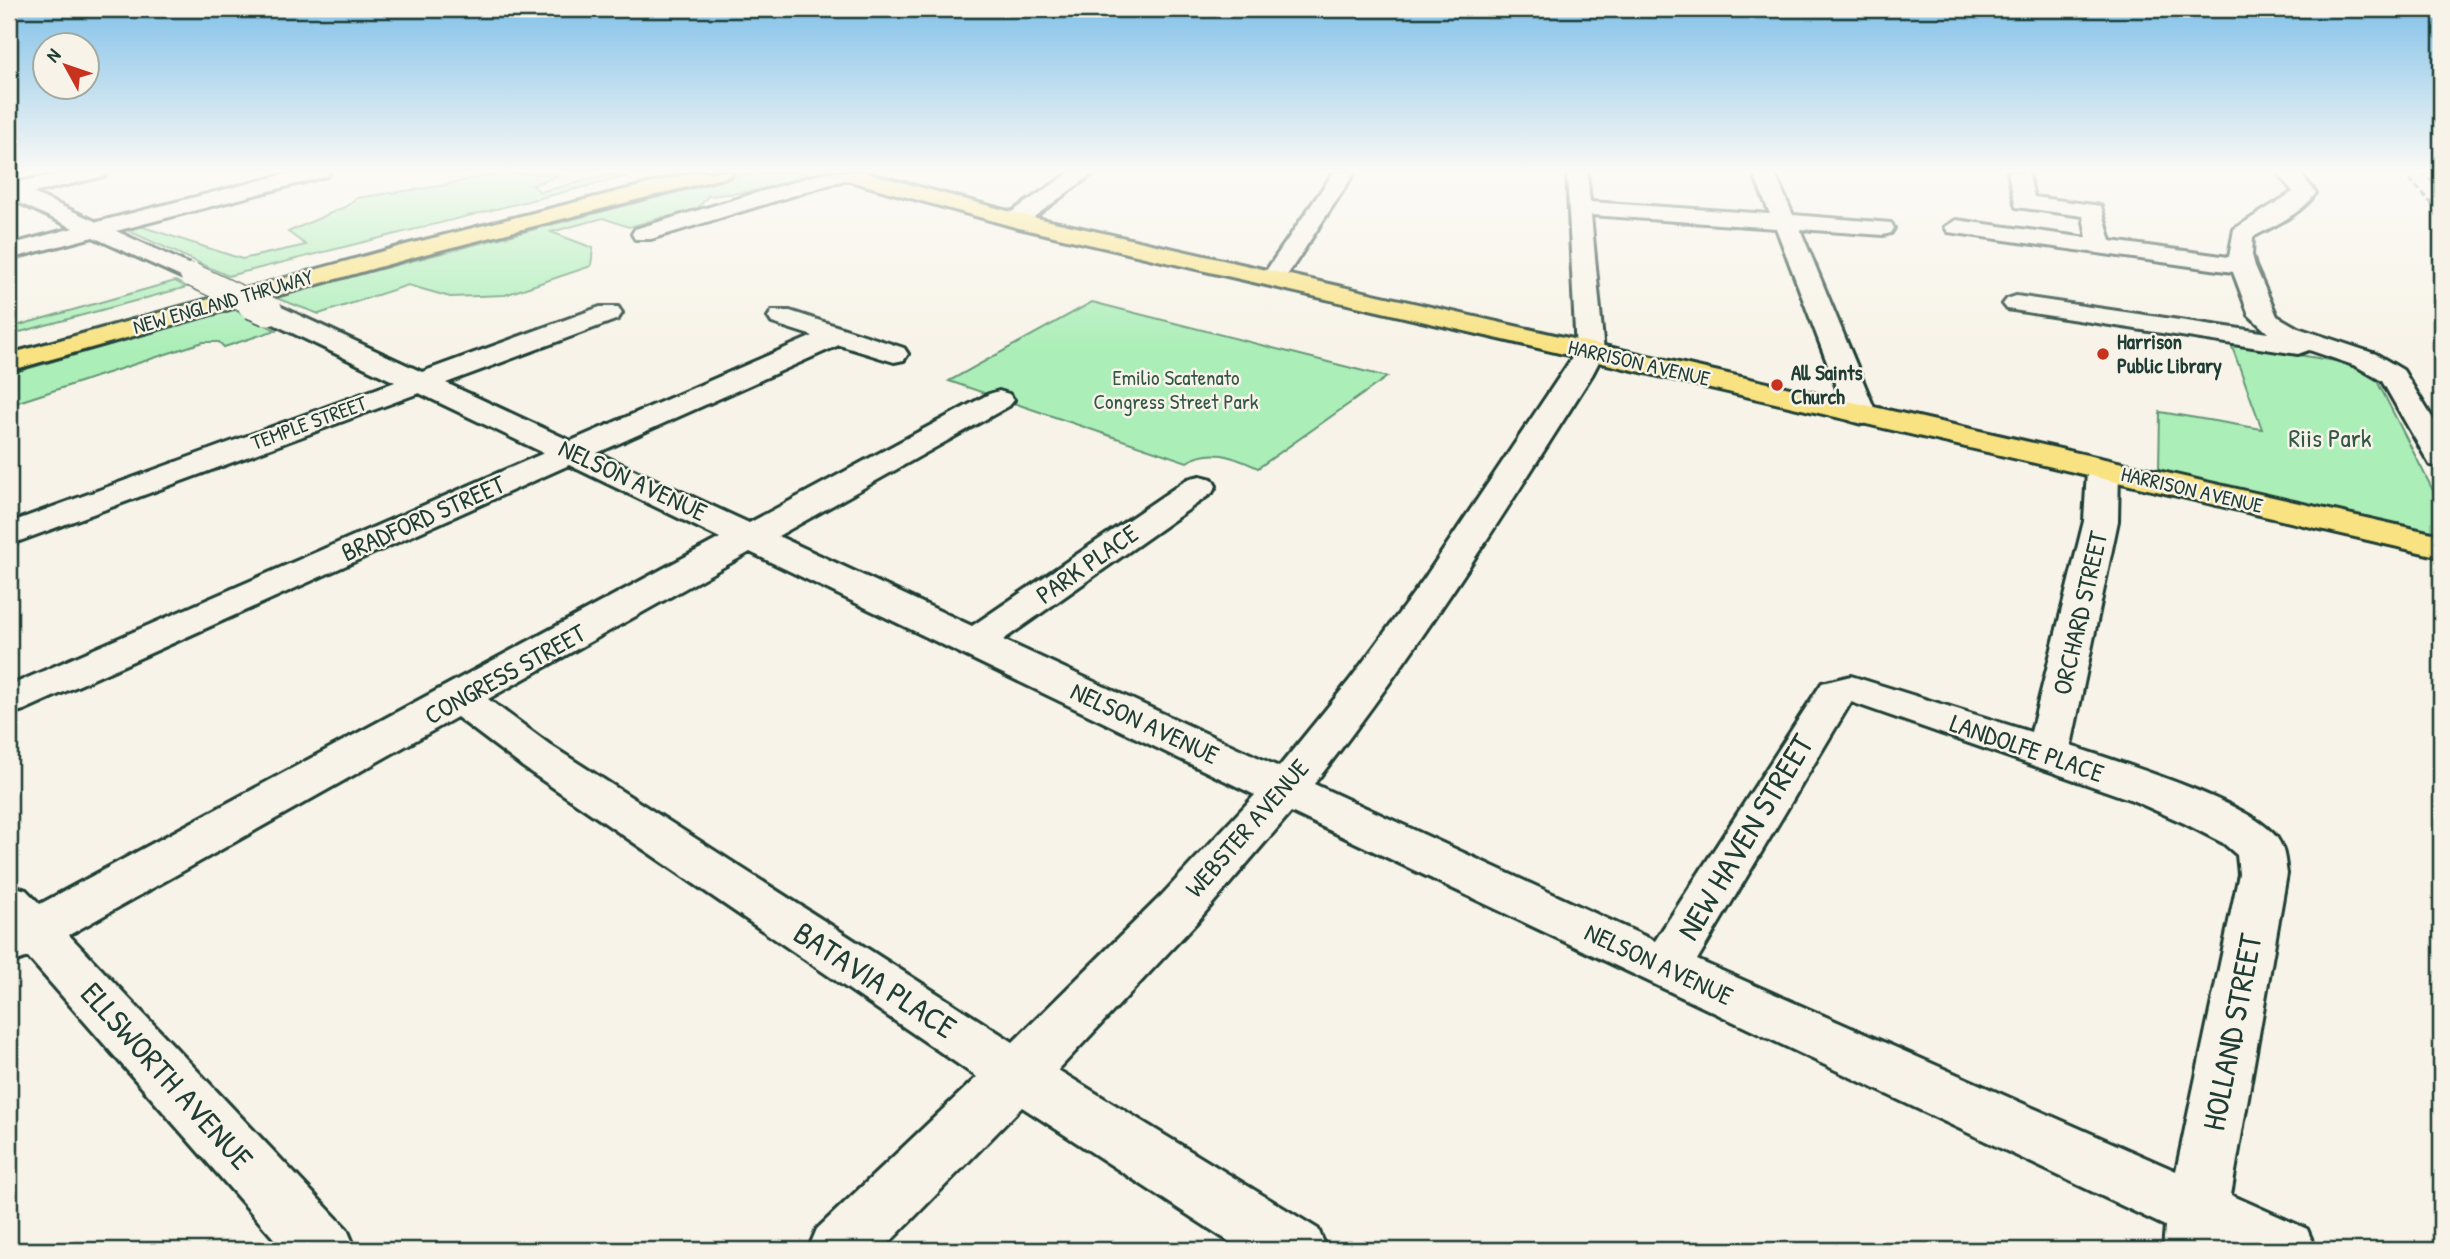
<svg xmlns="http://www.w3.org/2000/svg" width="2450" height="1259" font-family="'Patrick Hand',sans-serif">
<rect width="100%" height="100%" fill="#f7f3e8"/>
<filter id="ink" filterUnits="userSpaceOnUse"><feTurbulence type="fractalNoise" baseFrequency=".0143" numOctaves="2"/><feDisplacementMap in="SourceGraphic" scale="14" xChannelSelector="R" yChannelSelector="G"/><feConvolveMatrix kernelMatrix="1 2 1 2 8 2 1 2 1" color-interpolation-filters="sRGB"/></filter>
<g filter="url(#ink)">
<g fill="#abeeb8" stroke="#659676" stroke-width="2">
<polygon points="501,172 560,175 533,185 540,192 619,172 644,172 228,276 122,228 134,224 242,259 306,245 288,232 347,206 356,198 440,186"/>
<polygon points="755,172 803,172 815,176 767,190 708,196 691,216 663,217 629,227 603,218 551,232 593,248 591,266 505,295 450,297 408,285 319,314 273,297"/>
<polygon points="175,281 187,287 9,335 9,328"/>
<path d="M1092,302L1387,377L1258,468C1233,457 1212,447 1187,462L949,381Z"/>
<polygon points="233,309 276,330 224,347 219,342 203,342 9,405 9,374"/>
<polygon points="2231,344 2342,362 2375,377 2441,506 2441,534 2159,470 2160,412 2262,429"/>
</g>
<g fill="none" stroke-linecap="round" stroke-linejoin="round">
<g stroke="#1f3d34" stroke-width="6">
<g id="minor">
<polygon points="67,172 107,172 104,176 33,193 97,222 294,172 330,172 327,176 116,231 201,270 204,275 201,280 192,282 93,237 9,259 9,245 73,228 9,198 9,184"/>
<polygon points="827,172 854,174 851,178 651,239 635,239 632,234 635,229"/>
<polygon points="1071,172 1095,172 1023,225 1007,225 1004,220 1007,215"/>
<polygon points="1334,172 1355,172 1282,283 1264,283 1261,278"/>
<path d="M1567,172H1587L1590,202L1770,214L1753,172H1774L1793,215L1891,223L1894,228L1891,233L1883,235L1800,229L1877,415L1873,421L1862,424L1851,421L1847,415L1776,228L1591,215L1604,352L1592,375C1504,514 1416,654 1314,784L1655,941L1822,683L1851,676L2031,732L2084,521L2087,471L2092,464L2103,461L2114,464L2119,471L2118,521L2071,746C2117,762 2250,801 2277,838C2285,849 2285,861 2287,874L2231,1195L2307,1229L2316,1250H2163L2165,1226L1291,812L1196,923L1058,1070L1318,1229L1327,1250H1242L1022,1107L882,1250H808L817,1229L977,1077L523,767L457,717L69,935L347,1229L356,1250H284L28,957L9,964V885L26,890L40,904L720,538L569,465L24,710L9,714V686L544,453L419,393L9,545V523L395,382L259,317L255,311L259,305H277L422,372L600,307H618L622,313L618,319L446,383L571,441L813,336L772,323L768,317L772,311H790L904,348L908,354L904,360L894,362L839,345L597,453L749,523L989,394L999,391L1009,394L1014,400L1009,406L778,536L972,626L1188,479L1200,476L1212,479L1216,486L1212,493L1003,640L1279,767L1349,681L1424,579L1576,352ZM750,552L1255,795L1161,896L1013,1042L553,747L488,699ZM1851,702L2132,800L2184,823L2223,843L2237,855L2239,874L2176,1171L1697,960Z"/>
<path d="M2008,172H2028L2034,197L2101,206L2111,241L2229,257L2234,229L2293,192L2277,172H2299L2316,193C2301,214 2275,225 2253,237L2252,255L2255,266L2277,316L2298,328L2376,354L2403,370L2441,432V467L2430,465L2382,381L2356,366L2309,350L2298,354L2007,309L2003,304L2007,299L2016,296L2268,333L2249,315L2233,272L1948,232L1945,227L1956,220L2087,238L2083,216L2016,207Z"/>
</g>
</g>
<g stroke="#1f3d34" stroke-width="6">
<polygon id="major" points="829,172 864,172 1019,214 2441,535 2441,557 1015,227 832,176"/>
</g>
<g stroke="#1f3d34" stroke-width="6">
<polygon id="highway" points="696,172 733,172 730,176 425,254 9,371 9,354 409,244"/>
</g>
<use href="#minor" fill="#f7f3e8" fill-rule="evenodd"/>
<use href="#major" fill="#f8e281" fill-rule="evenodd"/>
<use href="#highway" fill="#f8e281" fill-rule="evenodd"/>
<g stroke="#1f3d34" stroke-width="3.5" stroke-dasharray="6 3.5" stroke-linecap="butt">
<polyline points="2403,172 2441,213"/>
<polyline points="2422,172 2441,190"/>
</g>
<g stroke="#1f3d34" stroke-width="26" stroke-linecap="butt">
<polyline id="minor-bridge-far1" points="192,275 256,305"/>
</g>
<g stroke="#1f3d34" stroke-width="32" stroke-linecap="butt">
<polyline id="minor-bridge" points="252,304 268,311"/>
</g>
<use href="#minor-bridge-far1" stroke="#f7f3e8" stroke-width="23"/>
<use href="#minor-bridge" stroke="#f7f3e8" stroke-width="29"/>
</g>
</g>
<linearGradient id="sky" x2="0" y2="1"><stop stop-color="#82c1e9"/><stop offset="0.49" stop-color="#fbfaf5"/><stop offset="1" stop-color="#fbfaf5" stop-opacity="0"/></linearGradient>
<rect width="2450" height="349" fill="url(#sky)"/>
<g fill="#c8321e" stroke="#f7f3e8" stroke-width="2.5">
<circle cx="2103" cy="354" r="7"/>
<circle cx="1777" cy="385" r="7"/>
</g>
<g text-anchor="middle" stroke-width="5" stroke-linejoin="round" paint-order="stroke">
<g font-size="21" fill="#1f3d34" stroke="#f7f3e8">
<text transform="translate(223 302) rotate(-16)" y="7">NEW ENGLAND THRUWAY</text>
<text transform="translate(1639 363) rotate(13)" y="7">HARRISON AVENUE</text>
<text transform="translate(309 423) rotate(-20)" y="7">TEMPLE STREET</text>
<text transform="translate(2192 490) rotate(13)" y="7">HARRISON AVENUE</text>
</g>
<g font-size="21" font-weight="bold" fill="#1f3d34" stroke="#f7f3e8" text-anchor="start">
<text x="2117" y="349">Harrison<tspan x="2117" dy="24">Public Library</tspan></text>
<text x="1791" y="380">All Saints<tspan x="1791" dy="24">Church</tspan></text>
</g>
<g font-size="21" fill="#345848" stroke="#f7f3e8">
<text x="1176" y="385">Emilio Scatenato<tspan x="1176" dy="24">Congress Street Park</tspan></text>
</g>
<g font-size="26" fill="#345848" stroke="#f7f3e8">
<text x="2330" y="447">Riis Park</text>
</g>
<g font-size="26" fill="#1f3d34" stroke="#f7f3e8">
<text transform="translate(633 480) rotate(25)" y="9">NELSON AVENUE</text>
<text transform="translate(423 518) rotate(-24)" y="9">BRADFORD STREET</text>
<text transform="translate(1087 564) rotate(-35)" y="9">PARK PLACE</text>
<text transform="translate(2080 613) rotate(-77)" y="9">ORCHARD STREET</text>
<text transform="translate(505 674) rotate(-29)" y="9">CONGRESS STREET</text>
<text transform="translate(1145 723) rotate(25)" y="9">NELSON AVENUE</text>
<text transform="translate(2027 748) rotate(19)" y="9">LANDOLFE PLACE</text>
<text transform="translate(1247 828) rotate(-49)" y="9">WEBSTER AVENUE</text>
<text transform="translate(1659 964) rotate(25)" y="9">NELSON AVENUE</text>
</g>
<g font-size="32" fill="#1f3d34" stroke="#f7f3e8">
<text transform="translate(1745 837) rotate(-59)" y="11">NEW HAVEN STREET</text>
<text transform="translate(875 980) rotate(33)" y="11">BATAVIA PLACE</text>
<text transform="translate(2232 1032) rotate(-79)" y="11">HOLLAND STREET</text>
<text transform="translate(167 1076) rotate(48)" y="11">ELLSWORTH AVENUE</text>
</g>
</g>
<rect width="2450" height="1259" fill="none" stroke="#f7f3e8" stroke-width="35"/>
<rect x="18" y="18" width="2415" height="1224" fill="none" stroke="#1f3d34" stroke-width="2.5" filter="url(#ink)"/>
<g transform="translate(66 66) rotate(310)"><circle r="33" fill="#f7f3e8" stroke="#a1aaa0" stroke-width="2"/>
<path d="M0-5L12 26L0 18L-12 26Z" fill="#c8321e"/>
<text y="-10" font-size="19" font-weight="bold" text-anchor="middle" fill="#1f3d34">N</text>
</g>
</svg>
